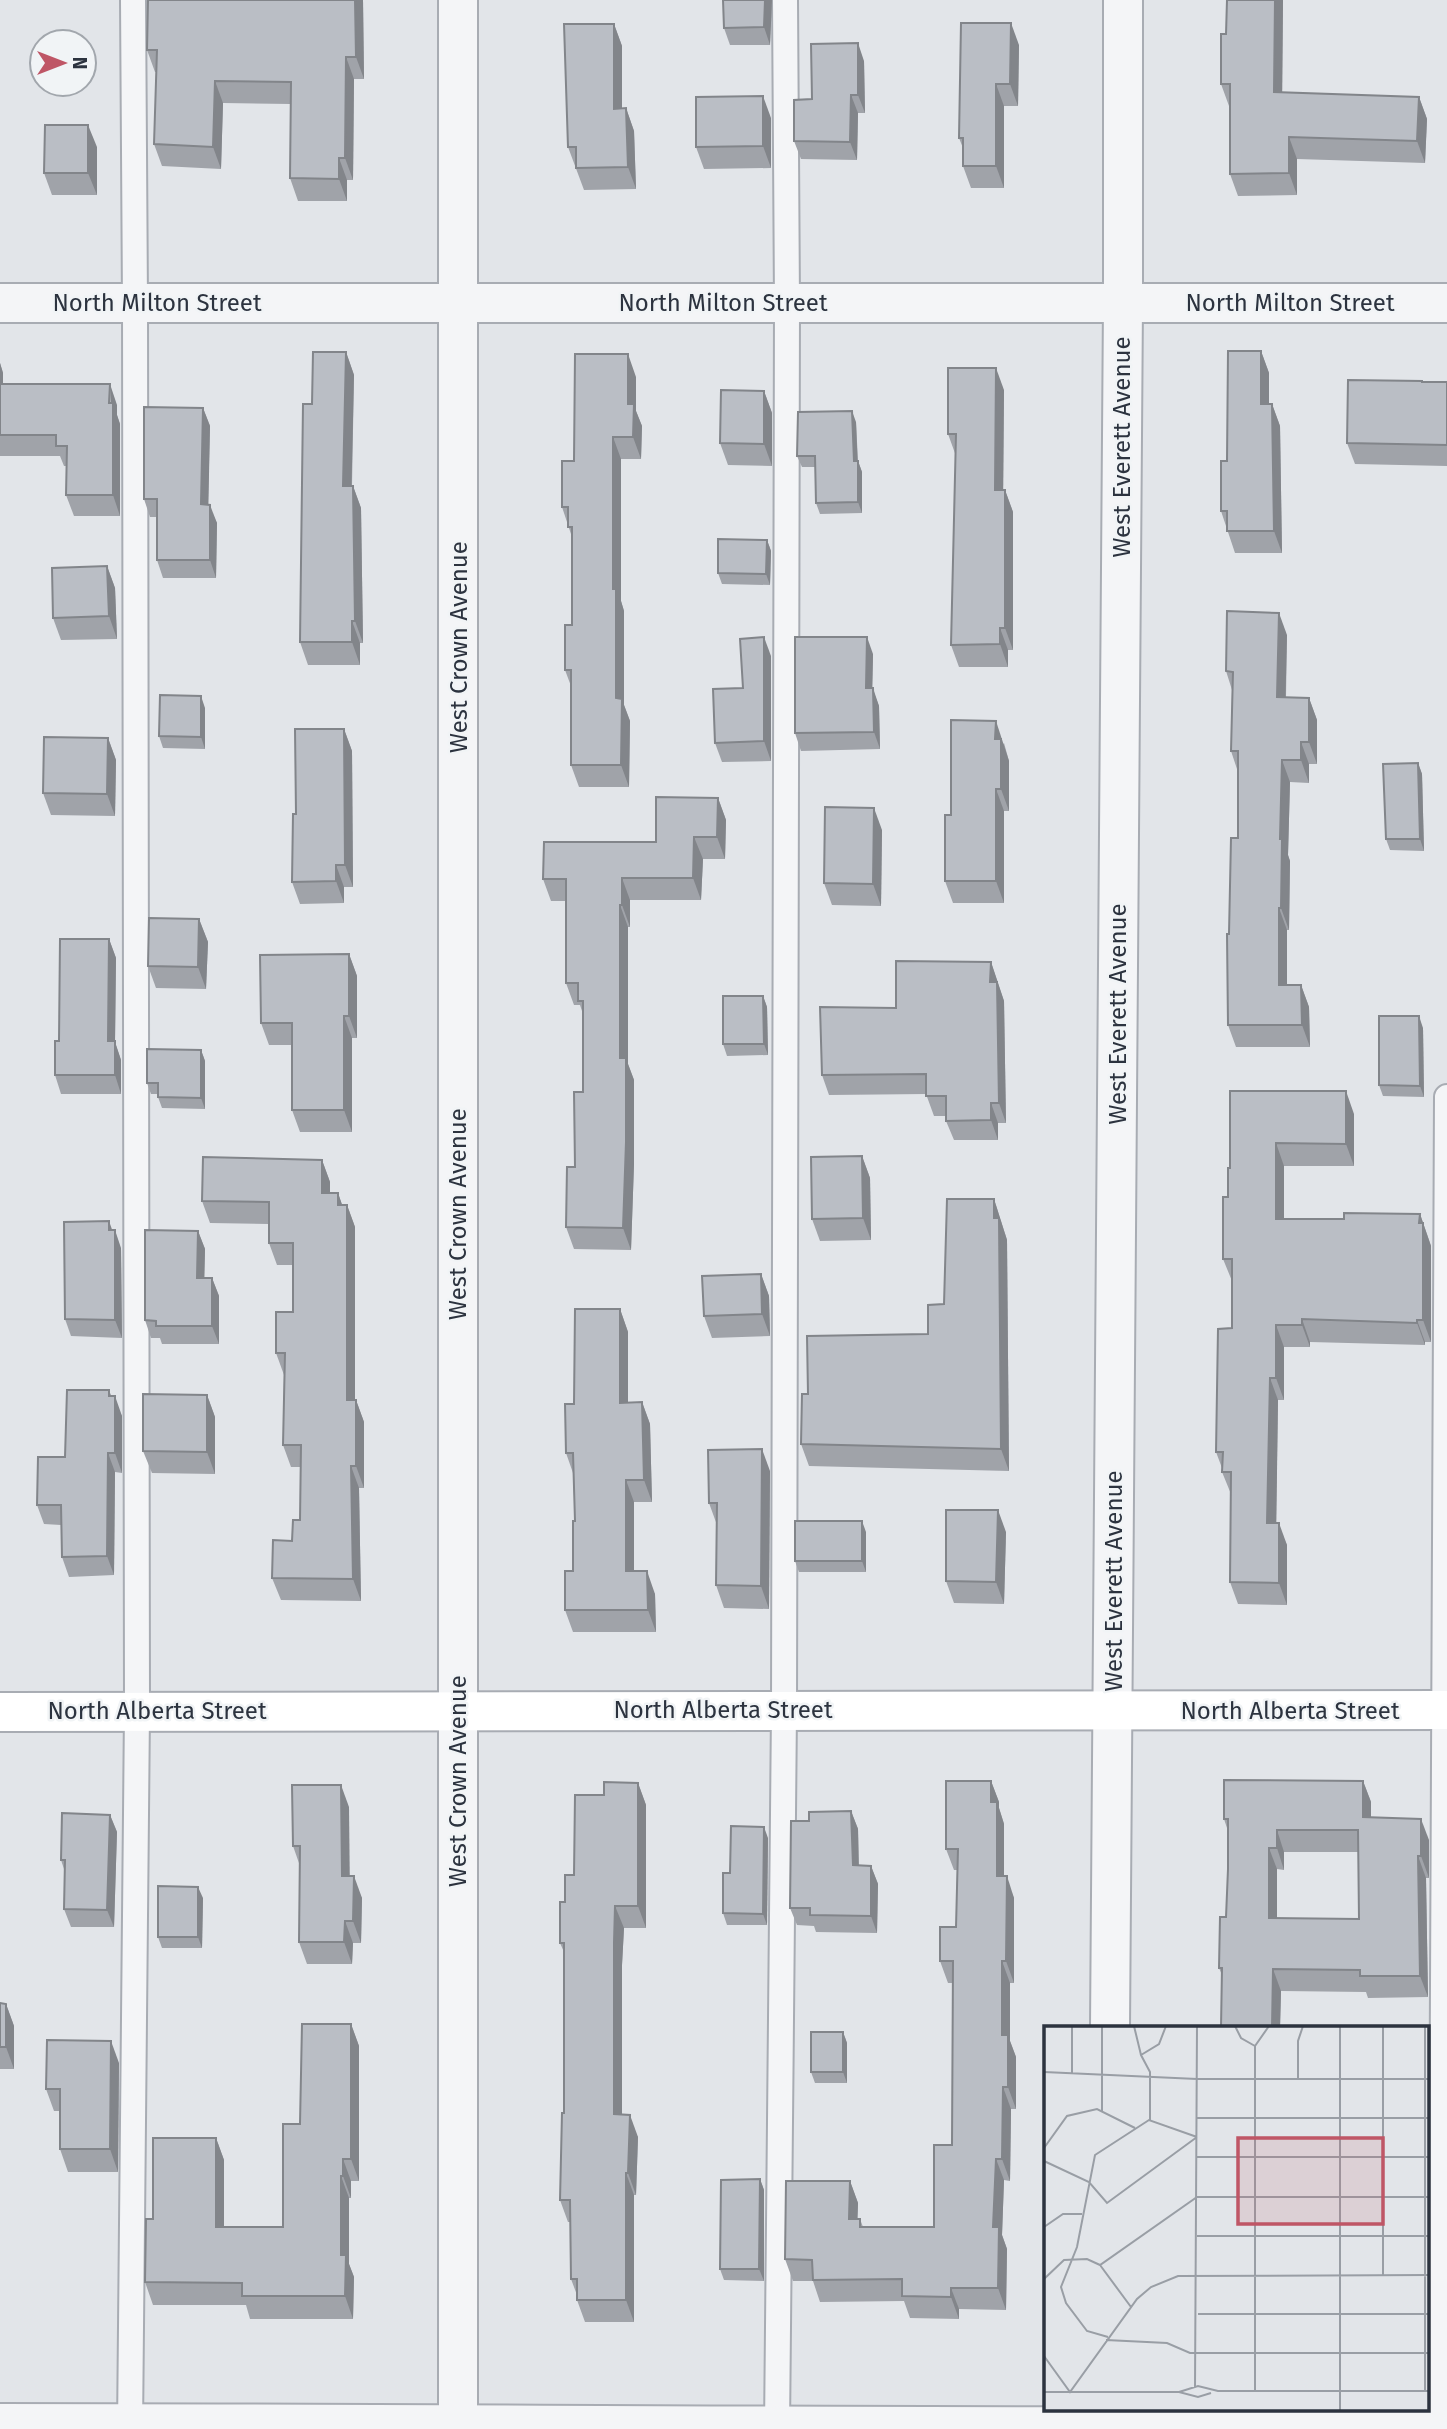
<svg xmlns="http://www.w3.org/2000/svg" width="1447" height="2429" font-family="'Fira Sans',sans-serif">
<rect width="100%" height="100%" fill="#e2e5e9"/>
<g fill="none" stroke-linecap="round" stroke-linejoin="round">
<g stroke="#a8acb3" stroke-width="28">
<g id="lane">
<polyline points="130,2429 137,1711 135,303 133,0"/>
<polyline points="777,2429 784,1711 787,303 785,0"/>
<polyline points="1441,2429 1447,1097"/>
</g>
</g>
<g stroke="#a8acb3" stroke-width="42">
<g id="street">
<polyline points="0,303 1447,303"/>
<polyline points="1110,2028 1123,303 1123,0"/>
<path d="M0,2423C482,2423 965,2429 1447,2425"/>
<polyline points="458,2429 458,0"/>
</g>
</g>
<g stroke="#a8acb3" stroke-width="42">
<polyline id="secondary" points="0,1712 1447,1710"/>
</g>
<use href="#lane" stroke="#f4f5f7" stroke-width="24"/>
<use href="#street" stroke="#f4f5f7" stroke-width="38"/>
<use href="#secondary" stroke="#fff" stroke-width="38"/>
</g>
<g fill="#a0a3a9" fill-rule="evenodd">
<polygon points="148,0 363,0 364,79 354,79 353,180 347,180 347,201 298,201 290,178 291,104 223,103 221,169 162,166 154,144 156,72 155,72 147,50"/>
<polygon points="723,0 772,0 770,45 730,45 724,28"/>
<polygon points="1227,0 1283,0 1282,92 1419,97 1427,119 1425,163 1297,159 1297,195 1238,196 1230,174 1230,106 1229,106 1221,84 1226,34"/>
<polygon points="614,24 622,46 622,108 626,108 634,131 636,189 584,190 568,147"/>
<polygon points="1019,45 1018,106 1004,106 1004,188 971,188 963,166 963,148 959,138"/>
<polygon points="864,61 865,113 858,113 857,160 801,159 794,141 812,99"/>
<polygon points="771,118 771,168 704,169 696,147"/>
<polygon points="97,147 97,195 52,195 44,173"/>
<polygon points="1261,351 1269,373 1269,404 1272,404 1280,426 1282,553 1235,553 1221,511 1227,461"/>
<polygon points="346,352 354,375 352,486 353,486 361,508 363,643 360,643 360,665 308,665 300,642 312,404"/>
<polygon points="0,363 3,373 3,384 117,405 117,415 120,424 120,516 74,516 66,495 66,466 64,466 60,456 0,456"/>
<polygon points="636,377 636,411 642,426 641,459 621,459 621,601 624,611 624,705 630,721 629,787 579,787 571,765 571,686 565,670 572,625 572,537 562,507 574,461"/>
<polygon points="1423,382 1447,382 1447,466 1355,464 1347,443"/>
<polygon points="1004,390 1003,490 1005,490 1013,512 1013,650 1008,650 1008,667 959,667 951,645 956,456 948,434"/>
<polygon points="764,391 772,413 772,466 728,465 720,443"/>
<polygon points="203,408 210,426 208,505 217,523 216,578 163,578 157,560 157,517 150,517 144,499"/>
<polygon points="856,422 858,461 862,472 862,513 820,514 816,503 815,467 802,467 797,456"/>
<polygon points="767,540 771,551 770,585 722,584 718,573"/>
<polygon points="107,566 115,588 117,639 61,640 53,618"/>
<polygon points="1287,635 1286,697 1309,698 1317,720 1317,764 1309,764 1309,783 1290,782 1288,855 1290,861 1289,930 1287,930 1287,985 1301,985 1309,1007 1310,1047 1236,1047 1228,1025 1229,934 1238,838 1238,772 1231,751 1232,690 1226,671"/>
<polygon points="873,654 872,688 879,706 880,749 801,751 795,733"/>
<polygon points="771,656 771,761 722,762 715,743 743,688"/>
<polygon points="205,708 205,749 163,748 159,736"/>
<polygon points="344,729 352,751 353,887 344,887 344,903 300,904 292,882 296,814"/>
<polygon points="108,738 116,760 115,816 51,815 43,793"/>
<polygon points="1004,743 1009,761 1009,811 1004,811 1004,903 953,903 945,881 951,815"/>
<polygon points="1418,763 1422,774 1424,851 1390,850 1386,839"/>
<polygon points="718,798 726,820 725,859 703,859 701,900 630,900 630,927 628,927 628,1064 634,1080 634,1164 631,1250 574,1249 566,1227 575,1167 583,1092 583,1014 580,1005 574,1005 566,983 566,901 551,901 543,879 656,842"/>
<polygon points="882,830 881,906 832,905 824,883"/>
<polygon points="199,919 208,942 206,989 156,988 148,966"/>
<polygon points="109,939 116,958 115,1042 121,1060 121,1094 61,1094 55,1075 59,1041"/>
<polygon points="349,954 357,976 357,1038 352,1038 352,1132 300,1132 292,1110 292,1045 269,1045 261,1023"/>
<polygon points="991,962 1004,1001 1006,1123 998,1123 998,1140 954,1140 946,1121 946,1116 934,1116 926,1094 829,1095 822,1075 896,1008"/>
<polygon points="763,996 767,1007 768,1055 727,1056 723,1044"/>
<polygon points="1423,1028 1424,1097 1383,1096 1379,1085"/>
<polygon points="201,1050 205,1061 205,1109 162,1108 158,1097 158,1094 151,1094 147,1083"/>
<polygon points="1230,1091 1354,1114 1354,1166 1284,1166 1284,1219 1344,1219 1420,1214 1431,1246 1431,1342 1425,1342 1425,1345 1310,1342 1310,1347 1284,1347 1284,1400 1278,1400 1276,1523 1287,1545 1287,1605 1238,1604 1230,1582 1231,1494 1222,1472 1222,1468 1216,1452 1232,1328 1232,1281 1223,1259 1230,1168"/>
<polygon points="862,1156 870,1178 871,1240 820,1241 812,1219"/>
<polygon points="322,1160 330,1182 330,1193 338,1193 342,1205 347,1205 355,1227 355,1400 356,1400 364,1422 364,1488 359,1488 361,1601 281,1600 272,1578 292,1541 300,1520 301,1467 291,1467 283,1445 284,1375 276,1353 293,1312 293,1265 277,1265 269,1243 269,1224 210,1223 202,1201"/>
<polygon points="994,1199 1007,1240 1009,1471 809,1466 801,1444 808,1394 928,1334 944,1304"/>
<polygon points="198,1231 205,1249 204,1278 212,1278 219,1296 219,1344 162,1344 160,1338 151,1338 145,1320"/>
<polygon points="121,1248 122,1338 71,1336 65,1319"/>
<polygon points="761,1274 769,1296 770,1336 712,1338 704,1316"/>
<polygon points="620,1309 628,1332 628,1403 642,1402 650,1424 652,1502 634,1502 634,1571 655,1594 656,1632 573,1632 565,1610 573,1571 575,1521 573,1473 566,1453 574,1404"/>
<polygon points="207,1395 215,1417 215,1474 152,1473 143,1451"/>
<polygon points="111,1396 122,1416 122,1473 115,1472 114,1575 69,1577 62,1557 61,1525 44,1524 37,1505 65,1457"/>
<polygon points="770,1471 769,1609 724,1608 716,1585 717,1525 709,1503"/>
<polygon points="866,1532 866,1572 799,1572 795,1561"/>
<polygon points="1006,1532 1004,1604 954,1603 946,1581"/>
<polygon points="991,1781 999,1802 999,1808 1004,1824 1004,1876 1014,1898 1014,1983 1010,1983 1010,2041 1016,2057 1016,2109 1011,2109 1010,2181 1004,2180 1002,2235 1007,2249 1006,2310 959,2309 959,2319 910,2318 904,2301 820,2302 813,2281 793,2281 785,2259 850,2181 858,2203 857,2219 860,2219 863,2227 934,2227 952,2145 953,1983 948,1983 940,1961 956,1927 957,1870 954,1870 946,1849"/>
<path d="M1363,1781L1371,1802V1817L1429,1840V1878H1426L1428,1997L1368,1998L1366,1992L1281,1991L1280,2028H1221L1222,1975L1219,1968L1226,1917L1228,1869V1831L1224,1819ZM1284,1852H1358L1359,1919L1277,1918V1869L1284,1870Z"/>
<polygon points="638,1783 646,1805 646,1928 624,1928 622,1965 622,2115 638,2137 636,2195 634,2195 634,2322 585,2322 577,2300 577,2295 571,2279 570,2222 568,2222 560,2200 564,2113 564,1952 560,1943 565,1902 574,1875 604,1795"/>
<polygon points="349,1807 349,1876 362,1898 361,1943 353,1943 352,1964 307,1964 299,1942 300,1866 293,1846"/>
<polygon points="851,1811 858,1829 859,1866 871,1866 878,1884 877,1933 816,1932 814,1926 797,1925 790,1908 809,1821"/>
<polygon points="110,1815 117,1832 114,1927 71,1927 64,1909 65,1872 61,1860"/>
<polygon points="768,1838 767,1925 727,1925 723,1913"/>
<polygon points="203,1898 202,1948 162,1948 158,1937"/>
<polygon points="0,2003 6,2004 14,2026 14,2069 0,2069"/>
<polygon points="351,2024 359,2046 359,2181 351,2181 351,2198 349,2198 349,2264 354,2277 353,2319 250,2319 246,2305 153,2305 145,2282 153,2219 216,2138 224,2160 224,2227 283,2227 300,2124"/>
<polygon points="843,2032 847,2043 847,2083 815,2083 811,2072"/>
<polygon points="119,2063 118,2172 68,2172 60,2149 60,2111 54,2111 46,2089"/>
<polygon points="760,2179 764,2190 764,2281 724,2280 720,2269"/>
</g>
<g fill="#82858a">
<polygon points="355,0 363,0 364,79 356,57"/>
<polygon points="765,0 772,0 770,45 764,27"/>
<polygon points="1275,0 1283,0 1282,114 1274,92"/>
<polygon points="1011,23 1019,45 1018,106 1010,84"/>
<polygon points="614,24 622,46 622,131 614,109"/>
<polygon points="858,43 864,61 865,113 858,95"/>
<polygon points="346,57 354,79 353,180 345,158"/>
<polygon points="215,81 223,103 221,169 213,147"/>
<polygon points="996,84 1004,106 1004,188 996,166"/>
<polygon points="851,95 858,113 857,160 850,142"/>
<polygon points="763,96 771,118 771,168 763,146"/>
<polygon points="1419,97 1427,119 1425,163 1417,141"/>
<polygon points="626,108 634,131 636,189 628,167"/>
<polygon points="88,125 97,147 97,195 88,173"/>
<polygon points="1289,137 1297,159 1297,195 1289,173"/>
<polygon points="339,158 347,180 347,201 339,179"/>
<polygon points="1261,351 1269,373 1269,426 1261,404"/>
<polygon points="346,352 354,375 351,508 343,486"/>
<polygon points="628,354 636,377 636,411 642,426 641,459 633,437 628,404"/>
<polygon points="0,363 3,373 3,405 0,395"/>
<polygon points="996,368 1004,390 1003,512 995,490"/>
<polygon points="110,384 117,405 117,415 120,424 120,516 113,495"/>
<polygon points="764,391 772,413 772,466 764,444"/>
<polygon points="1272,404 1280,426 1282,553 1274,531"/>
<polygon points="203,408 210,426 208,522 201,504"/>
<polygon points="852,411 856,422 858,472 858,461 862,472 862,513 858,502 854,461"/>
<polygon points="613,437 621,459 621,601 624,611 624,705 630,721 629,787 621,765 616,698 613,589"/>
<polygon points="353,486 361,508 363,643 355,621"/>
<polygon points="1005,490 1013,512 1013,650 1005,628"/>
<polygon points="210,505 217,523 216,578 210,560"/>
<polygon points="767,540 771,551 770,585 766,574"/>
<polygon points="107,566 115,588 117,639 109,616"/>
<polygon points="1279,613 1287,635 1285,719 1277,697"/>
<polygon points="352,621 360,643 360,665 352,642"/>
<polygon points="1000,628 1008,650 1008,667 1000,644"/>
<polygon points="764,637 771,656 771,761 764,741"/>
<polygon points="867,637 873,654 872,706 866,688"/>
<polygon points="873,688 879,706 880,749 874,732"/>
<polygon points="201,696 205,708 205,749 201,737"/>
<polygon points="1309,698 1317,720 1317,764 1309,742"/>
<polygon points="996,721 1009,761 1009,811 1001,789 995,739"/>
<polygon points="344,729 352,751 353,887 345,865"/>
<polygon points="108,738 116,760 115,816 107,794"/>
<polygon points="1301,742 1309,764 1309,783 1301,760"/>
<polygon points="1282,760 1290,782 1288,855 1290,861 1289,930 1281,908 1280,839"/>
<polygon points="1418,763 1422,774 1424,851 1420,839"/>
<polygon points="996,789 1004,811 1004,903 996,881"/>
<polygon points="718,798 726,820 725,859 717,837"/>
<polygon points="874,808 882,830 881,906 873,884"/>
<polygon points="694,837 703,859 701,900 693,878"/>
<polygon points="336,865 344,887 344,903 336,881"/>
<polygon points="622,878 630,900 630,927 622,905"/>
<polygon points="620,905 628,927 628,1064 634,1080 634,1164 631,1250 623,1228 620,1058"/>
<polygon points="1279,908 1287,930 1287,1007 1279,985"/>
<polygon points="199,919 208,942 206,989 198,967"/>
<polygon points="109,939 116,958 115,1042 121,1060 121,1094 115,1075 108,1041"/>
<polygon points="349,954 357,976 357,1038 349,1016"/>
<polygon points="991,962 1004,1001 1006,1123 999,1103 990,982"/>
<polygon points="1301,985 1309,1007 1310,1047 1302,1025"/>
<polygon points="763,996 767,1007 768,1055 764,1044"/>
<polygon points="344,1016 352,1038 352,1132 344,1110"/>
<polygon points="1419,1016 1423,1028 1424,1097 1420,1086"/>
<polygon points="201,1050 205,1061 205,1109 201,1098"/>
<polygon points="1346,1091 1354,1114 1354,1166 1346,1144"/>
<polygon points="991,1103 998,1123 998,1140 991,1120"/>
<polygon points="1276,1143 1284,1166 1284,1241 1276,1219"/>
<polygon points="862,1156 870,1178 871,1240 863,1218"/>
<polygon points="322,1160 330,1182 330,1215 322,1193"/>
<polygon points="338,1193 346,1216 338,1205"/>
<polygon points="994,1199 1007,1240 1009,1471 1001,1449"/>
<polygon points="347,1205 355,1227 355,1422 347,1400"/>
<polygon points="1420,1214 1431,1246 1431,1342 1423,1320"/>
<polygon points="109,1221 115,1238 115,1230 121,1248 122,1338 115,1320"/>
<polygon points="198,1231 205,1249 204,1296 197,1278"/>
<polygon points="761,1274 769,1296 770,1336 762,1314"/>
<polygon points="212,1278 219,1296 219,1344 212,1326"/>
<polygon points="620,1309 628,1332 628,1425 620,1403"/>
<polygon points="1302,1319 1310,1342 1310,1347 1302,1325"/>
<polygon points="1417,1320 1425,1342 1425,1345 1417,1323"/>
<polygon points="1276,1325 1284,1347 1284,1400 1276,1378"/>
<polygon points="1270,1378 1278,1400 1276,1545 1267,1523"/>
<polygon points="109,1390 115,1407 115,1396 122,1416 122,1473 115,1453"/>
<polygon points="207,1395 215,1417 215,1474 207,1452"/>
<polygon points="356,1400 364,1422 364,1488 356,1466"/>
<polygon points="642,1402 650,1424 652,1502 644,1480"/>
<polygon points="762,1449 770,1471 769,1609 761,1586"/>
<polygon points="108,1453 115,1472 114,1575 107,1556"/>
<polygon points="351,1466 359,1488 361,1601 353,1579"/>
<polygon points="626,1480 634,1502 634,1594 626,1571"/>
<polygon points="998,1510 1006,1532 1004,1604 996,1582"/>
<polygon points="862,1521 866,1532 866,1572 862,1561"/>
<polygon points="1279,1523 1287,1545 1287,1605 1279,1583"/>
<polygon points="647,1571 655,1594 656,1632 648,1610"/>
<polygon points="991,1781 999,1802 999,1808 1004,1824 1004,1898 997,1876 991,1802"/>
<polygon points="1363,1781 1371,1802 1371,1839 1363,1817"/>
<polygon points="638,1783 646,1805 646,1928 638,1906"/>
<polygon points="341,1785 349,1807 350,1898 342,1876"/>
<polygon points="851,1811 858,1829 859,1883 853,1865"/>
<polygon points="110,1815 117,1832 114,1927 107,1910"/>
<polygon points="1421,1819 1429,1840 1429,1878 1421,1856"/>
<polygon points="764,1827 768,1838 767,1925 763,1914"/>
<polygon points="1277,1830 1284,1852 1284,1870 1277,1848"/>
<polygon points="1269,1848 1277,1869 1277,1939 1269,1918"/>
<polygon points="1418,1856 1426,1878 1428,1997 1420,1976"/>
<polygon points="871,1866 878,1884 877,1933 871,1916"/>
<polygon points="354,1876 362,1898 361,1943 353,1921"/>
<polygon points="1007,1876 1014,1898 1014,1983 1006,1961"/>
<polygon points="198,1887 203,1898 202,1948 198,1937"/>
<polygon points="615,1906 624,1928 622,1965 622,2136 614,2114 614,1943"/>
<polygon points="345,1921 353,1943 352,1964 344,1942"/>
<polygon points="1002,1961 1010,1983 1010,2041 1016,2057 1016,2109 1008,2087 1002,2035"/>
<polygon points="1273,1969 1281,1991 1280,2028 1272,2028"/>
<polygon points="6,2004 14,2026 14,2069 6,2047"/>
<polygon points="351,2024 359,2046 359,2181 351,2159"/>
<polygon points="843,2032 847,2043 847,2083 843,2072"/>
<polygon points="111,2041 119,2063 118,2172 110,2149"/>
<polygon points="1003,2087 1011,2109 1010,2181 1002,2159"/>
<polygon points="630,2115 638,2137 636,2195 628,2173"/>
<polygon points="216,2138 224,2160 224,2249 216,2227"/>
<polygon points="343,2159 351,2181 351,2198 343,2176"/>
<polygon points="996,2159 1004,2180 1002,2235 1007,2249 1006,2310 998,2288 993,2227"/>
<polygon points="626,2173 634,2195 634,2322 626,2300"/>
<polygon points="341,2176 349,2198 349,2264 354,2277 353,2319 345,2296 341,2255"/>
<polygon points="760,2179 764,2190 764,2281 759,2269"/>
<polygon points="850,2181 858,2203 857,2240 849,2219"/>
<polygon points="951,2288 959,2309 959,2319 951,2297"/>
</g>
<g fill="#babec5" stroke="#82858a" stroke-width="2" fill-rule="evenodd">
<polygon points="148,0 355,0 356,57 346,57 345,158 339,158 339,179 290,178 291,82 215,81 213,147 154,144 157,50 147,50"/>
<polygon points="723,0 765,0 764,27 724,28"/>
<polygon points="1227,0 1275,0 1274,92 1419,97 1417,141 1289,137 1289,173 1230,174 1230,84 1221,84 1221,34 1226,34"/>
<polygon points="961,23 1011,23 1010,84 996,84 996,166 963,166 963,138 959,138"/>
<polygon points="564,24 614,24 614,109 626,108 628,167 576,168 576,147 568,147"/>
<polygon points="858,43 858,95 851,95 850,142 794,141 794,100 812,99 811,44"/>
<polygon points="763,96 763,146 696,147 696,97"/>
<polygon points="45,125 88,125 88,173 44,173"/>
<polygon points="1228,351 1261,351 1261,404 1272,404 1274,531 1227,531 1227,511 1221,511 1221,461 1227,461"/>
<polygon points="313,352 346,352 343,486 353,486 355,621 352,621 352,642 300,642 303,404 312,404"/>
<polygon points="575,354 628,354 628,404 634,404 633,437 613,437 613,589 616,589 616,698 622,699 621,765 571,765 571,670 565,670 565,625 572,625 572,527 568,527 568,507 562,507 562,461 574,461"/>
<polygon points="948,368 996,368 995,490 1005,490 1005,628 1000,628 1000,644 951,645 956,434 948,434"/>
<polygon points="1348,380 1422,381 1422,382 1447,382 1447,445 1347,443"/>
<polygon points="0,384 110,384 109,403 113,403 113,495 66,495 67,446 56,446 56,435 0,435"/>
<polygon points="721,390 764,391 764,444 720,443"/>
<polygon points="144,407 203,408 201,504 210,505 210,560 157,560 157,499 144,499"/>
<polygon points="852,411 854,461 858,461 858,502 816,503 815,456 797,456 798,412"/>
<polygon points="718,539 767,540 766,574 718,573"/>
<polygon points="107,566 109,616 53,618 52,568"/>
<polygon points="1227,611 1279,613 1277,697 1309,698 1309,742 1301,742 1301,760 1282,760 1280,839 1282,839 1281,908 1279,908 1279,985 1301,985 1302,1025 1228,1025 1227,934 1229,934 1231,838 1238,838 1238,751 1231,751 1233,672 1226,671"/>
<polygon points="764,637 764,741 715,743 713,689 743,688 740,639"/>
<polygon points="795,637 867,637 866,688 873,688 874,732 795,733"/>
<polygon points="160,695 201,696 201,737 159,736"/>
<polygon points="951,720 996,721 995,739 1001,739 1001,789 996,789 996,881 945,881 945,815 951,815"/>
<polygon points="295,729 344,729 345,865 336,865 336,881 292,882 293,814 296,814"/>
<polygon points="44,737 108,738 107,794 43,793"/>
<polygon points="1418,763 1420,839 1386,839 1383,764"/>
<polygon points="656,797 718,798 717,837 694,837 693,878 622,878 622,905 620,905 620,1058 626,1058 626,1142 623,1228 566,1227 567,1167 575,1167 574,1092 583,1092 583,1001 578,1001 578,983 566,983 566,879 543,879 544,842 656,842"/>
<polygon points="825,807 874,808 873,884 824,883"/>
<polygon points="149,918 199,919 198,967 148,966"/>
<polygon points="60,939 109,939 108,1041 115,1041 115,1075 55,1075 55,1041 59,1041"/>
<polygon points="349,954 349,1016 344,1016 344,1110 292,1110 292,1023 261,1023 260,955"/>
<polygon points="896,961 991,962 990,982 997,982 999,1103 991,1103 991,1120 946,1121 946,1096 926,1096 926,1074 822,1075 820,1007 896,1008"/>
<polygon points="723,996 763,996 764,1044 723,1044"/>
<polygon points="1379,1016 1419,1016 1420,1086 1379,1085"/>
<polygon points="147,1049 201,1050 201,1098 158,1097 158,1083 147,1083"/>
<polygon points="1230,1091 1346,1091 1346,1144 1276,1143 1276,1219 1344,1219 1344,1213 1420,1214 1419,1223 1423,1223 1423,1320 1417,1320 1417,1323 1302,1319 1302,1325 1276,1325 1276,1378 1270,1378 1267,1523 1279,1523 1279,1583 1230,1582 1231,1472 1222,1472 1223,1452 1216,1452 1218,1329 1232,1328 1232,1259 1223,1259 1223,1197 1228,1197 1228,1168 1230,1168"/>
<polygon points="862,1156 863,1218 812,1219 811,1157"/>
<polygon points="203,1157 322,1160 322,1193 338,1193 338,1205 347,1205 347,1400 356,1400 356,1466 351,1466 353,1579 272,1578 273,1540 292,1541 293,1520 300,1520 301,1445 283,1445 285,1353 276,1353 276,1312 293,1312 293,1243 269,1243 269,1202 202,1201"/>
<polygon points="947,1199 994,1199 994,1218 999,1218 1001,1449 801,1444 802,1394 808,1394 807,1336 928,1334 928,1305 944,1304"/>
<polygon points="109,1221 109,1230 115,1230 115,1320 65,1319 64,1222"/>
<polygon points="145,1230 198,1231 197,1278 212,1278 212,1326 156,1326 156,1321 145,1320"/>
<polygon points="761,1274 762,1314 704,1316 702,1276"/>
<polygon points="575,1309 620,1309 620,1403 642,1402 644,1480 626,1480 626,1571 647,1571 648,1610 565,1610 565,1571 573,1571 573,1521 575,1521 573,1453 566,1453 565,1404 574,1404"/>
<polygon points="67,1390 109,1390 109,1396 115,1396 115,1453 108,1453 107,1556 62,1557 61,1505 37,1505 38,1457 65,1457"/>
<polygon points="143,1394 207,1395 207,1452 143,1451"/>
<polygon points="762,1449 761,1586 716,1585 717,1503 709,1503 708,1450"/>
<polygon points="946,1510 998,1510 996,1582 946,1581"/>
<rect x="795" y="1521" width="67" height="40"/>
<path d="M1224,1780L1363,1781V1817L1421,1819V1856H1418L1420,1976H1360V1970L1273,1969L1272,2028H1221L1222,1968H1219L1220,1917H1226L1228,1869V1819H1224ZM1277,1830H1358L1359,1919L1269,1918V1848H1277Z"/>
<polygon points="946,1781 991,1781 991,1802 997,1802 997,1876 1007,1876 1006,1961 1002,1961 1002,2035 1008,2035 1008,2087 1003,2087 1002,2159 996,2159 993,2227 999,2227 998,2288 951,2288 951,2297 902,2296 902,2279 813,2280 812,2260 785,2259 786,2181 850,2181 849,2219 860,2219 860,2227 934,2227 934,2145 952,2145 953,1961 940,1961 940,1927 956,1927 958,1849 946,1849"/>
<polygon points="604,1782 638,1783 638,1906 615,1906 614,1943 614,2114 630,2115 628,2173 626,2173 626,2300 577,2300 577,2279 571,2279 570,2200 560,2200 562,2113 564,2113 564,1943 560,1943 560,1902 565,1902 565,1875 574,1875 575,1795 604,1795"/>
<polygon points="292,1785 341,1785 342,1876 354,1876 353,1921 345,1921 344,1942 299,1942 300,1846 293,1846"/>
<polygon points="851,1811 853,1865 871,1866 871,1916 810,1915 810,1908 790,1908 791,1821 809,1821 809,1812"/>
<polygon points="62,1813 110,1815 107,1910 64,1909 65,1860 61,1860"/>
<polygon points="731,1826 764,1827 763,1914 723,1913 723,1873 730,1873"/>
<polygon points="158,1886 198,1887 198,1937 158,1937"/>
<polygon points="0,2003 6,2004 6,2047 0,2047"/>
<polygon points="302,2024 351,2024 351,2159 343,2159 343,2176 341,2176 341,2255 346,2255 345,2296 242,2296 242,2283 145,2282 146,2219 153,2219 153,2138 216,2138 216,2227 283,2227 283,2124 300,2124"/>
<rect x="811" y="2032" width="32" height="40"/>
<polygon points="47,2040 111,2041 110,2149 60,2149 60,2089 46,2089"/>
<polygon points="760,2179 759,2269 720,2269 721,2180"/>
</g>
<g text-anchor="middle" stroke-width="5" stroke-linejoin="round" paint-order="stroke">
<g font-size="24" fill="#2c333f" stroke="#f1f4f6">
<text x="157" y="311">North Milton Street</text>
<text x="723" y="311">North Milton Street</text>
<text x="1290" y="311">North Milton Street</text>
<text transform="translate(1122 447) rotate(-90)" y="8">West Everett Avenue</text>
<text transform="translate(459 647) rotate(-90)" y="8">West Crown Avenue</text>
<text transform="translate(1118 1014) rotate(-90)" y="8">West Everett Avenue</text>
<text transform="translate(458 1214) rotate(-90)" y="8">West Crown Avenue</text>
<text transform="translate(1114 1581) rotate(-90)" y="8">West Everett Avenue</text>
<text x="723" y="1718">North Alberta Street</text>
<text x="157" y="1719">North Alberta Street</text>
<text x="1290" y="1719">North Alberta Street</text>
<text transform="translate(458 1781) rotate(-90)" y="8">West Crown Avenue</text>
</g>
</g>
<g transform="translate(1044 2026)">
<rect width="385" height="385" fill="#e2e5e9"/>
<path fill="none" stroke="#999ea5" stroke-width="2" d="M28,0V47M90,0L97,29M191,0L197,12L211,20M0,46L153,53H385M254,53V15L259,0M58,85V0M153,92H385M106,94V46L97,29L115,18L122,0M0,122L23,90L53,83L91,102M153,131H385M0,135L45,156L63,177L153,111M0,201L19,188H38M153,210H385M56,239L87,281M339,249V0M0,253L20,234L43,233L56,239L153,171H385M154,288H385M64,311L43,305L22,277L17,261L33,221L51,129L105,94L153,111M62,314L123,317L146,327H385M0,330L26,366L93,273L107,261L134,250L385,249M151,361L153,0M381,364V0M0,366H135L154,371L167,367M135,366L154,360L174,365H385M211,366V20L225,0M296,385V0"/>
<path fill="#bf5666" fill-opacity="0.15" stroke="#bf5666" stroke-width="3.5" d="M194,112H339V198H194Z"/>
<rect width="385" height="385" fill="none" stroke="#2c333f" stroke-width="3.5"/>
</g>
<g transform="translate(63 63) rotate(90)"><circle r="33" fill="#f1f4f6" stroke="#a2a7ad" stroke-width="2"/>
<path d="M0-5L12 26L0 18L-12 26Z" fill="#bf5666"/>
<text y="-10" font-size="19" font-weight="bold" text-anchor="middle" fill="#2c333f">N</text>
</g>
</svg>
